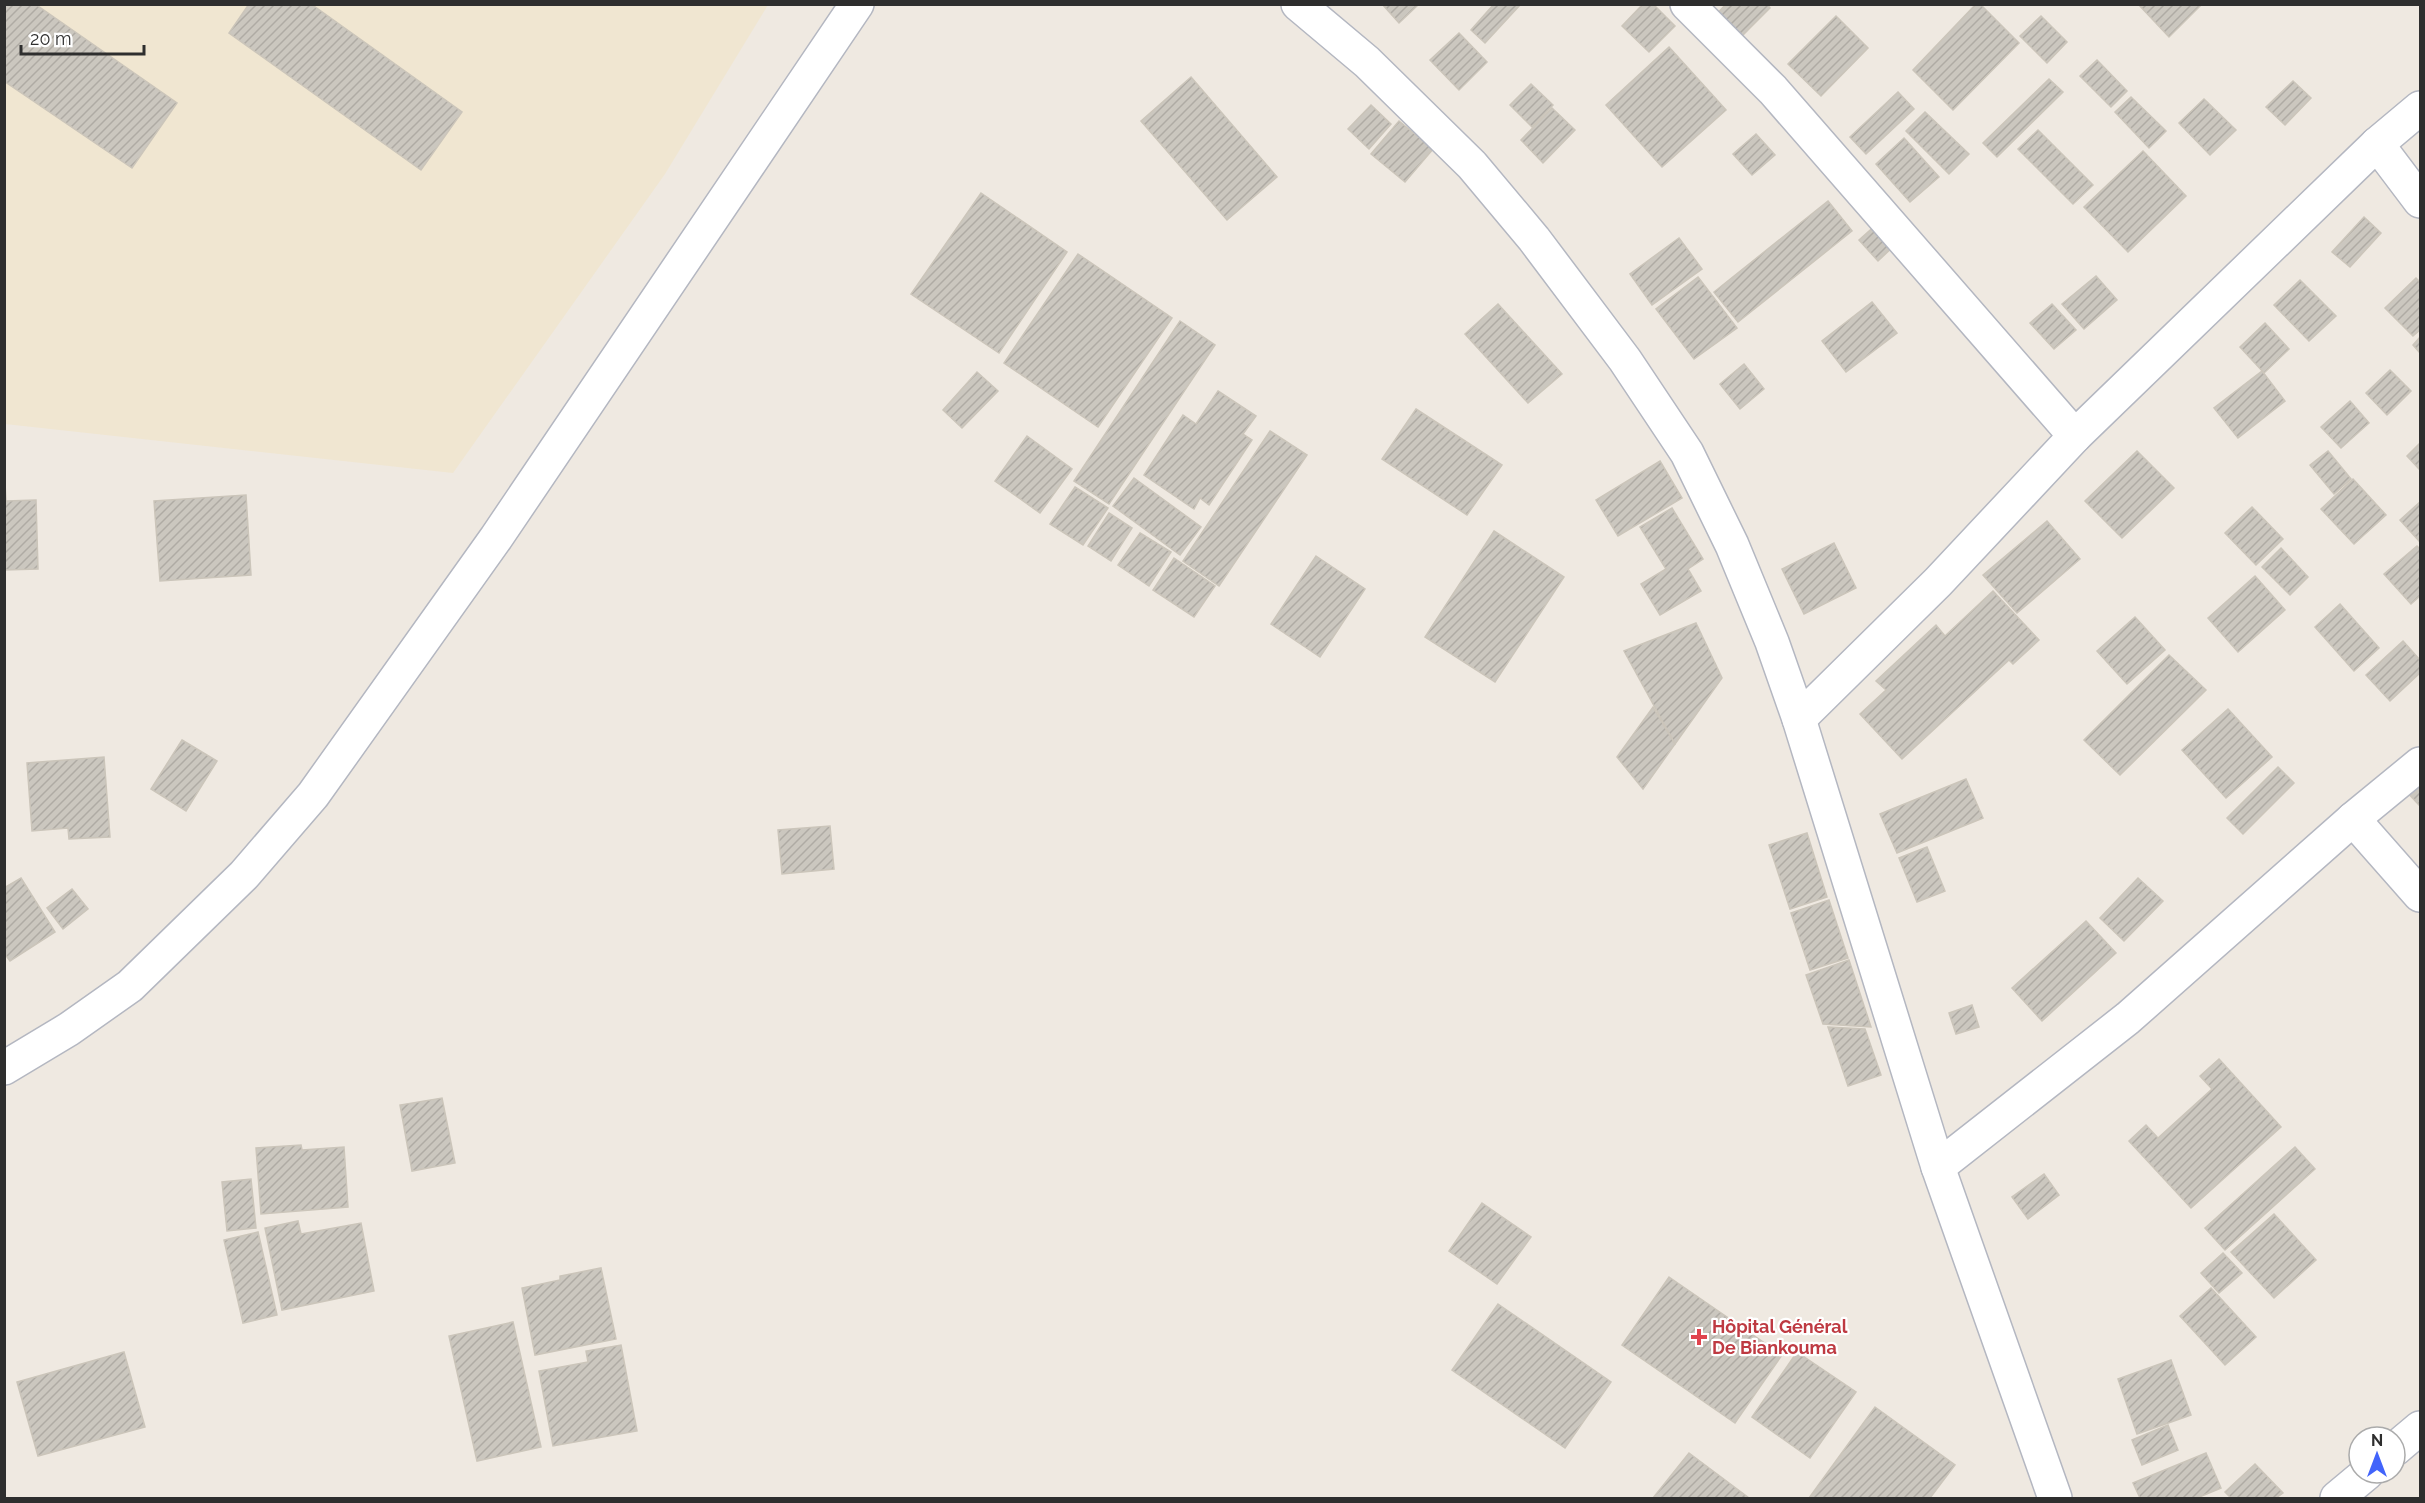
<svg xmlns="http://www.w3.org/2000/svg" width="2425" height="1503" font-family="Raleway,sans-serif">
<defs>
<pattern id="building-hatch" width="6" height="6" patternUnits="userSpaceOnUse" patternTransform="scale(1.5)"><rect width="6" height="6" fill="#cbc7bf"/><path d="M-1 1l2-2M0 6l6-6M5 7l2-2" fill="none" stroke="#afaba4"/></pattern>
</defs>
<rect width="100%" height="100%" fill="#efe9e1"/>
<polygon fill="#f0e6d1" points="5,5 768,5 665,174 453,473 5,424"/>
<g fill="url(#building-hatch)" stroke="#cbc5ba" stroke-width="1.5">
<polygon points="4,4 35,4 177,103 132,168 4,81"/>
<polygon points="249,4 311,4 462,112 421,170 229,33"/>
<polygon points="1382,4 1419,4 1399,23"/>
<polygon points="1494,4 1521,4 1485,43 1471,30"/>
<polygon points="1643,4 1653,4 1675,26 1649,52 1622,26"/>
<polygon points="1726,4 1767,4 1770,8 1740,38 1716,15"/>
<polygon points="1976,4 1980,4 2019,43 1953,110 1913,70"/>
<polygon points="2138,4 2202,4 2169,37"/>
<polygon points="1836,16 1868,48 1821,96 1788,64"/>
<polygon points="2041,16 2067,42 2047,63 2020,36"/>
<polygon points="1459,33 1487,62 1459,90 1430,60"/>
<polygon points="1669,47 1726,110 1662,167 1606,105"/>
<polygon points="2097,60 2127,91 2111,107 2080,76"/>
<polygon points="1191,77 1277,177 1227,220 1141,121"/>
<polygon points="2049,79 2063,92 1997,157 1983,143"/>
<polygon points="2293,81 2311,98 2285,125 2266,107"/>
<polygon points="1531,84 1553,105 1532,127 1510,105"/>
<polygon points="1898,92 1914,109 1866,154 1850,137"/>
<polygon points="2131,97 2166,131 2149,148 2115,112"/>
<polygon points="2204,99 2236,130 2210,155 2179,123"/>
<polygon points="1371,105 1391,124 1369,149 1348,129"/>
<polygon points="1552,108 1575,130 1543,163 1521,140"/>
<polygon points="1925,112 1969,154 1949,174 1906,131"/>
<polygon points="1399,121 1433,149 1405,182 1371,154"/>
<polygon points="2038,130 2093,185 2073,204 2018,149"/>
<polygon points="1756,134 1775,155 1752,175 1733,154"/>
<polygon points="1904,138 1939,177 1910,202 1876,164"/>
<polygon points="2143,151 2186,196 2128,252 2084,207"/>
<polygon points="981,193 1067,252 999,353 911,294"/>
<polygon points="1828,201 1852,231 1738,322 1714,292"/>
<polygon points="2364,217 2381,233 2350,267 2332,252"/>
<polygon points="1878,223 1897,243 1878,261 1859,240"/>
<polygon points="1679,238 1702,269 1652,305 1630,274"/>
<polygon points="1078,254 1172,318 1098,427 1004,363"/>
<polygon points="2096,276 2117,300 2084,329 2062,304"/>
<polygon points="1698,277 1737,328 1694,359 1656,309"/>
<polygon points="2416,278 2420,282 2420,330 2413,336 2385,308"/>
<polygon points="2300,280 2336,316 2309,341 2274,305"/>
<polygon points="1872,302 1897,333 1846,372 1822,341"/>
<polygon points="1498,304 1562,374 1528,403 1465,334"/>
<polygon points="2052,304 2076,330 2054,349 2030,323"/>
<polygon points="1180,321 1215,345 1109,504 1074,481"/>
<polygon points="2265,323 2289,349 2264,373 2240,347"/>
<polygon points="2420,337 2420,353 2413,345"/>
<polygon points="1744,364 1764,389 1740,409 1720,384"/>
<polygon points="2390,370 2411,391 2387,415 2366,393"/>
<polygon points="2262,371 2285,401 2238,438 2214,408"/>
<polygon points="977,372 998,391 962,428 943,410"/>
<polygon points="1218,391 1256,416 1243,434 1252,440 1209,505 1200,498 1194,509 1144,475 1183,415 1196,424"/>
<polygon points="2350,401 2369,423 2341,448 2321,427"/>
<polygon points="1416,409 1502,465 1467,515 1382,459"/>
<polygon points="1270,431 1307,455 1219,586 1183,561"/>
<polygon points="1027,436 1072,469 1040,513 995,481"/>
<polygon points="2420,443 2420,470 2407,456"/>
<polygon points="2137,451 2174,488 2122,538 2085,501"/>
<polygon points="2328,451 2351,479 2334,494 2310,465"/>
<polygon points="1660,461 1682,498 1618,536 1596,500"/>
<polygon points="4,466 6,501 36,500 38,569 4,570"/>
<polygon points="1134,478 1201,527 1180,555 1113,506"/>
<polygon points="2353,479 2386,515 2354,544 2321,509"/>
<polygon points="1075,487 1108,508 1083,545 1050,524"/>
<polygon points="246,495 251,575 160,581 154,501"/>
<polygon points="2420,502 2420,542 2400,520"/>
<polygon points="2252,507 2283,539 2256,565 2225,533"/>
<polygon points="1672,508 1703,559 1688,569 1701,591 1660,615 1641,584 1666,569 1640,527"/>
<polygon points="1109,513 1132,528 1111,561 1088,546"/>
<polygon points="2047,521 2080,559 2017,613 1983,575"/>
<polygon points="1494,531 1564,577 1495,682 1425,637"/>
<polygon points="1140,533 1171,552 1149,586 1118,565"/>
<polygon points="1834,543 1856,588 1804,614 1782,569"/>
<polygon points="2417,546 2420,549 2420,596 2411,604 2384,574"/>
<polygon points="2281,548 2308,577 2290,595 2262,567"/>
<polygon points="1316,556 1365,589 1320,657 1271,624"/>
<polygon points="1174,558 1215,586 1194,617 1153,590"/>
<polygon points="2255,576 2285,610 2238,652 2208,618"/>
<polygon points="1993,591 2039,640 2013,664 2009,660 1902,759 1860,714 1886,690 1876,681 1936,625 1945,636"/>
<polygon points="2340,604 2379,648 2354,671 2315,627"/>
<polygon points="2135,617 2165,650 2127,684 2097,651"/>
<polygon points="1696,623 1722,678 1675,744 1624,651"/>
<polygon points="2403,641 2420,660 2420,673 2390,701 2366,675"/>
<polygon points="2169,655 2206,690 2120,775 2084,740"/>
<polygon points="1653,707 1675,744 1643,789 1617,757"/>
<polygon points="2228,709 2272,757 2226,798 2182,750"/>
<polygon points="182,740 217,761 186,811 151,789"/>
<polygon points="104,757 110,837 69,839 68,828 32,831 27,763"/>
<polygon points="2278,767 2294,783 2243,834 2227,818"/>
<polygon points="2420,775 2420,806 2405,790"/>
<polygon points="1966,779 1983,818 1897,853 1880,814"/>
<polygon points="830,826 834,869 782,874 778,830"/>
<polygon points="1807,833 1827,897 1790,909 1769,845"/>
<polygon points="1927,847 1945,891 1917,902 1899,858"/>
<polygon points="21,878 55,932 10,961 4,953 4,888"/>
<polygon points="2138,878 2163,901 2124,941 2100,918"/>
<polygon points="72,889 88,909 63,929 47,908"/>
<polygon points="1829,900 1848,958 1810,970 1791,913"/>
<polygon points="2086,921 2116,953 2042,1021 2012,988"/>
<polygon points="1849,960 1871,1027 1823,1024 1806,975"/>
<polygon points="1972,1005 1979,1027 1956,1034 1949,1013"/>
<polygon points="1828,1027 1865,1029 1881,1075 1848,1086"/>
<polygon points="2219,1059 2281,1127 2191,1208 2129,1141 2146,1125 2158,1138 2212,1089 2200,1076"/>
<polygon points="442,1098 455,1163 412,1171 400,1105"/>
<polygon points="301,1145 302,1150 344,1147 348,1207 261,1214 256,1148"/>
<polygon points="2295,1147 2315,1169 2225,1250 2205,1228"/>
<polygon points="2044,1174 2059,1195 2028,1219 2012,1197"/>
<polygon points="251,1179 256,1228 227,1231 222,1182"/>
<polygon points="1482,1203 1531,1237 1497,1284 1449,1251"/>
<polygon points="2274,1214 2316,1260 2274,1298 2231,1252"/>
<polygon points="298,1221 301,1234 361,1223 374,1291 282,1310 265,1228"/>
<polygon points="258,1232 277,1315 243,1323 224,1240"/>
<polygon points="2223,1253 2242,1273 2219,1293 2201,1273"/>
<polygon points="601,1268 616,1339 535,1355 522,1288 560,1280 560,1276"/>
<polygon points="1669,1277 1782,1355 1735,1423 1622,1345"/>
<polygon points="2211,1288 2256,1337 2225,1365 2180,1316"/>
<polygon points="1498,1304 1611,1382 1565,1448 1452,1370"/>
<polygon points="513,1322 541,1447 477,1461 449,1336"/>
<polygon points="621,1345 637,1431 553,1446 539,1371 588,1362 586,1351"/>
<polygon points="124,1352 145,1427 38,1456 17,1382"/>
<polygon points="1797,1352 1856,1392 1810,1458 1752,1417"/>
<polygon points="2171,1360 2191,1415 2137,1434 2118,1379"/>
<polygon points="1875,1407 1955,1465 1930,1498 1809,1498"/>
<polygon points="2168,1425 2178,1450 2142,1465 2132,1440"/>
<polygon points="1689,1453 1749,1498 1653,1498"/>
<polygon points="2206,1453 2221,1488 2197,1498 2140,1498 2133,1483"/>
<polygon points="2255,1464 2283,1493 2276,1498 2231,1498 2225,1492"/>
</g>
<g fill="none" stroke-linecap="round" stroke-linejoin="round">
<g stroke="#b4b7c1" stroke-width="36">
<g id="minor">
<polyline points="1298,4 1367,62 1472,165 1534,239 1625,360 1687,453 1732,545 1772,642 1799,719 1938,1167 2055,1498"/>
<polyline points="1687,4 1773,90 2075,436"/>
<polyline points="2377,144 2420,201"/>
<polyline points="1799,719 1938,582 2075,436 2377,144 2420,108"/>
<polyline points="2353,819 2420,895"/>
<polyline points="4,1068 69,1029 130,986 244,875 313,795 496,538 857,4"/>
<polyline points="1938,1167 2128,1018 2353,819 2420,764"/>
<polyline points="2395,1449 2420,1428"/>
<polyline points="2337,1498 2367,1473"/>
</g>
</g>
<use href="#minor" stroke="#fff" stroke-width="33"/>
</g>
<path fill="#e0444e" stroke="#fff" stroke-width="2" d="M1696 1328h6v6h6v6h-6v6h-6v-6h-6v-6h6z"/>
<g text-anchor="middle" stroke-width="4.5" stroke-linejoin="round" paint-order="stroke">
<g font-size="18" font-weight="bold" fill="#be3a42" stroke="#fff" text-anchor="start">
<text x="1712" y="1333">Hôpital Général<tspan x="1712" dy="21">De Biankouma</tspan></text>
</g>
</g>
<rect width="2425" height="1503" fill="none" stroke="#2e2e2e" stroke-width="12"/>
<g transform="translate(2377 1455)"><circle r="28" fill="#ffffff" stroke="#ababab" stroke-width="1.5"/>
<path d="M0-4.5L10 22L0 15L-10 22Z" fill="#4264fb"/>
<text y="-9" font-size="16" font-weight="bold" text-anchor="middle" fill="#2e2e2e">N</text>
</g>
<path d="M21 45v9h123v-9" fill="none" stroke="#2e2e2e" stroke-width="3"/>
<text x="30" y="45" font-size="18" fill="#2e2e2e" stroke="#ffffff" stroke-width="4.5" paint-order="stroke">20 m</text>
</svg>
